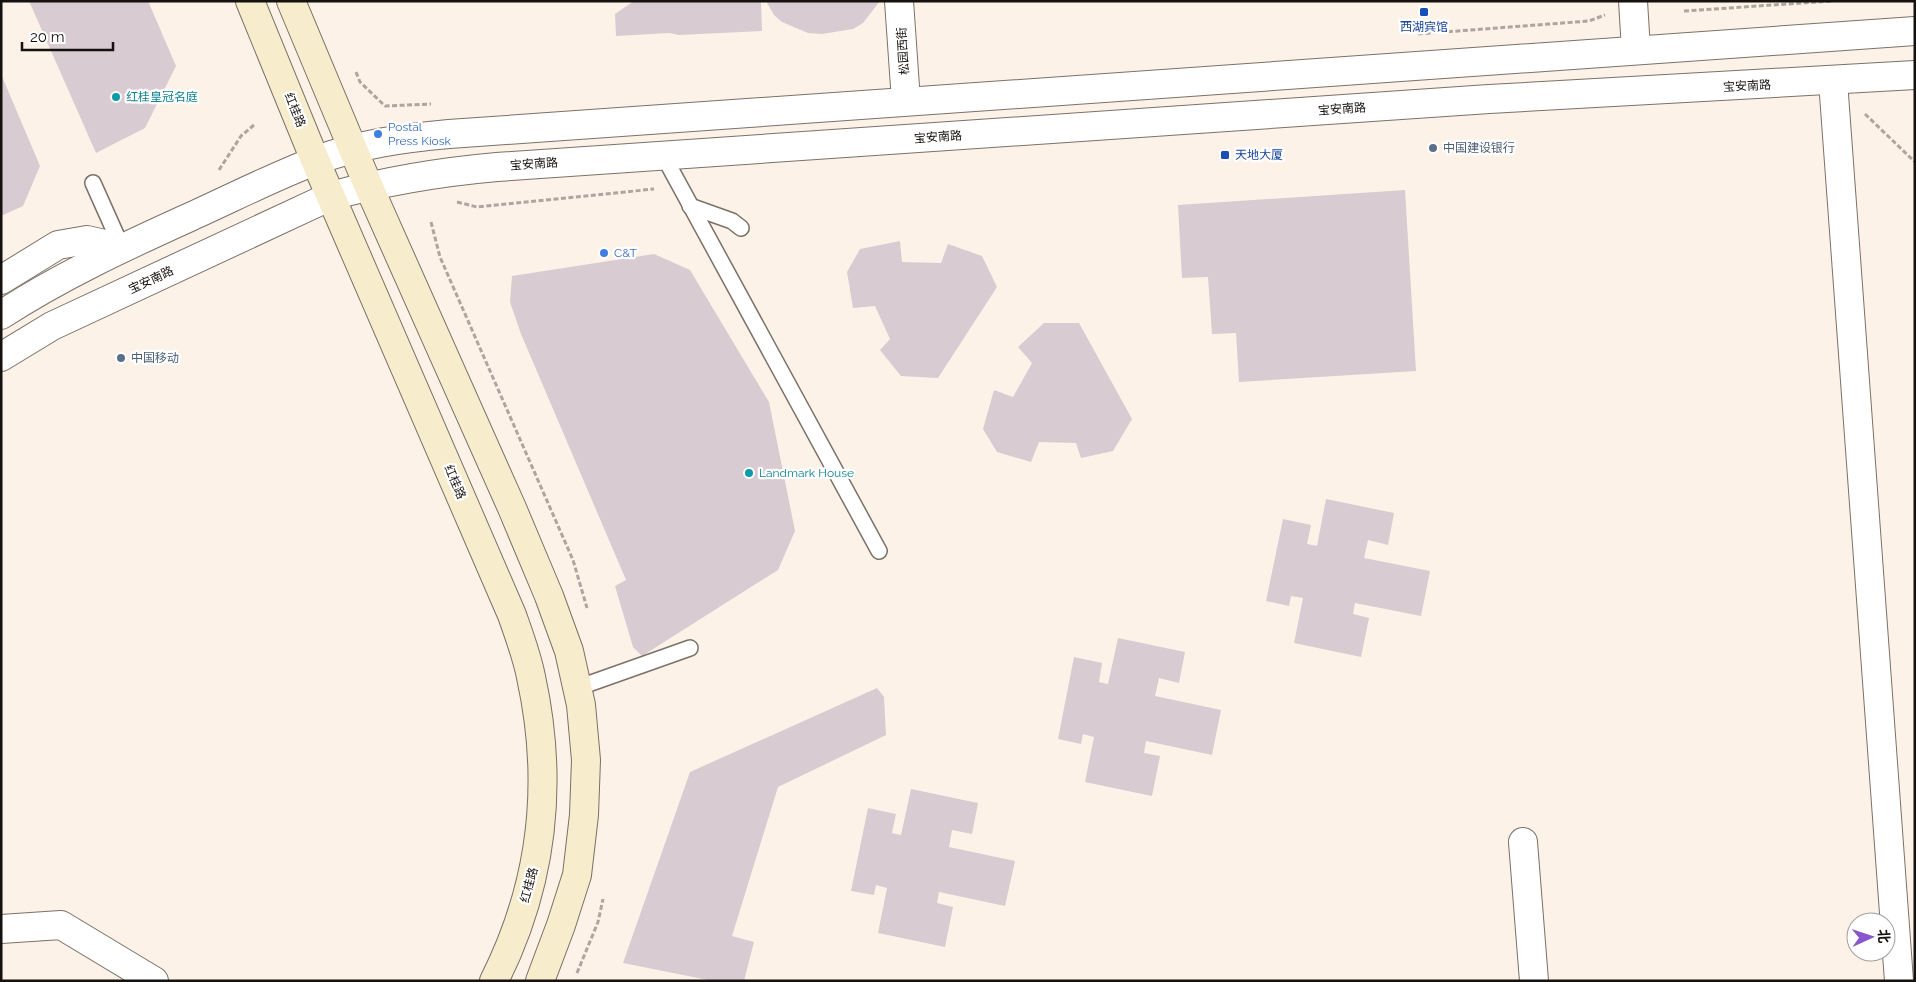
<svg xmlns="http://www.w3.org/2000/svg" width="1916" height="982" font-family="Raleway,'Noto Sans SC',sans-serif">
<rect width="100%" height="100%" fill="#fdf2e8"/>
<g fill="#d9cbd2">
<polygon points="29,1 148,1 176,66 145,128 96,153"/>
<polygon points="634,1 761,1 762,31 679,35 669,33 616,36 615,14"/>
<polygon points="766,1 880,1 863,23 853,29 822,34 808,33 782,22 774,15"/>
<polygon points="1,74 40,166 23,206 1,216"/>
<polygon points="1405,190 1416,371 1239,382 1236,333 1212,334 1208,277 1182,278 1178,205"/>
<polygon points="900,241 902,262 941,263 948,244 982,256 997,287 938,378 901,376 880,350 890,339 875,306 853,308 847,272 860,249"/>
<polygon points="654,254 690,270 769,402 795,531 778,570 642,656 633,647 615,586 626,580 521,334 510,302 512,276"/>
<polygon points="1044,323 1079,323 1132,419 1113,451 1081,458 1076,443 1039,442 1031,462 997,452 983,429 994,390 1013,397 1032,363 1018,347"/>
<polygon points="1326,499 1394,513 1388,545 1368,540 1364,558 1430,571 1421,616 1355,603 1353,614 1369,618 1361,657 1294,643 1303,598 1291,596 1289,606 1266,601 1283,519 1311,525 1307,544 1317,546"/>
<polygon points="1118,638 1185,652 1179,683 1159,678 1155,696 1221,710 1212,755 1146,741 1144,753 1160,756 1152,796 1085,782 1094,737 1083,734 1081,744 1058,739 1074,657 1102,663 1099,682 1108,684"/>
<polygon points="877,688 884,697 886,735 778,787 732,936 754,942 744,981 713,981 623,963 690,772"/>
<polygon points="911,789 978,803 972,834 952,830 949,847 1015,861 1005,906 939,892 937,903 953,907 945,947 878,933 887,888 876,885 874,895 851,891 868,808 896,814 892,833 901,835"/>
</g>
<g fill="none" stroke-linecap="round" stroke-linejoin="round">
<g stroke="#7a7168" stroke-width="18">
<g id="service">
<polyline points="663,155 879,551"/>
<polyline points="93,183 122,248"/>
<polyline points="690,206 732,221 741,228"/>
<polyline points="577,688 690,648"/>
</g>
</g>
<g stroke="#7a7168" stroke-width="30">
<g id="minor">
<polyline points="899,1 906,101"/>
<polyline points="1833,81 1899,981"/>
<polyline points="1,280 58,245 87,240 122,248"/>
<polyline points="1523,842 1534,981"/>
<polyline points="1,929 61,925 154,981"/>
</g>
</g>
<g stroke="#7a7168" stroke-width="30">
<g id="tertiary">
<polyline points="1633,1 1636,50"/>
<path d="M1,315C61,276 126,246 190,217C232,198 273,177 315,161C358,144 404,138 449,134L1915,31"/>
<path d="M1,357L52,326L331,196C386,181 440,172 497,167L1489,99L1915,75"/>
</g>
</g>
<g stroke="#7a7168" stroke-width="30">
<g id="secondary">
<path d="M250,1L315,160L512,615C519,635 527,656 531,677C554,782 543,884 494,981"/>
<polyline points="291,1 368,185 512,508 549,596 569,651 581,705 586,760 584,815 577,875 561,925 540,981"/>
</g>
</g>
<g stroke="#aea59e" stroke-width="3" stroke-dasharray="5 2.5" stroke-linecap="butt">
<polyline points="1684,11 1832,1"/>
<polyline points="1418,34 1589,21 1605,15"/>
<polyline points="356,72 360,82 385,106 431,104"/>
<polyline points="1865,114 1915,162"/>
<polyline points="219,170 241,136 254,125"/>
<polyline points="457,202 477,207 654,189"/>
<polyline points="431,222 440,257 573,560 587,608"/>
<polyline points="577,973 598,922 603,899"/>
</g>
<use href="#service" stroke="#fff" stroke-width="15"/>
<use href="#minor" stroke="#fff" stroke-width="28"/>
<use href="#tertiary" stroke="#fff" stroke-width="28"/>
<use href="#secondary" stroke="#f7eccb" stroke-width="28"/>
</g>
<g fill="#1a4fb4" stroke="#fff" stroke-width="2">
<rect x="1419" y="7" width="10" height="10" rx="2.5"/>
<rect x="1220" y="150" width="10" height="10" rx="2.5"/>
</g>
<g fill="#0f9aa8" stroke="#fff" stroke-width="2">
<circle cx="116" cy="97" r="5"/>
<circle cx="749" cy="473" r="5"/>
</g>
<g fill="#3f7fe0" stroke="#fff" stroke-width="2">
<circle cx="378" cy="134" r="5"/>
<circle cx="604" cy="253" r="5"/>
</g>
<g fill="#5c6f8a" stroke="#fff" stroke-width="2">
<circle cx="1433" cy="148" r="5"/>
<circle cx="121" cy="358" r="5"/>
</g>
<g text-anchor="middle" stroke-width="4.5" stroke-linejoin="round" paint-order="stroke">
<g font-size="12" fill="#164399" stroke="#fff">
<text x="1424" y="31">西湖宾馆</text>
<text x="1235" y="159" text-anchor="start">天地大厦</text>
</g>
<g font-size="12" fill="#15110e" stroke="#fff">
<text transform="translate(903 51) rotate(-94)" y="4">松园西街</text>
<text transform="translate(1747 86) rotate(-3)" y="4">宝安南路</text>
<text transform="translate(1342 109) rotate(-4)" y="4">宝安南路</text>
<text transform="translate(295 110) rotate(68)" y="4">红桂路</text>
<text transform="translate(938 137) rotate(-4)" y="4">宝安南路</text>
<text transform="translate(534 164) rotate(-4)" y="4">宝安南路</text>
<text transform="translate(151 280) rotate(-25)" y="4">宝安南路</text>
<text transform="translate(455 482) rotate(67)" y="4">红桂路</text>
<text transform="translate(529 885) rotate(-75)" y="4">红桂路</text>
</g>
<g font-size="12" fill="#0d838f" stroke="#fff" text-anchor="start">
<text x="126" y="101">红桂皇冠名庭</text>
<text x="759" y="477">Landmark House</text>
</g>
<g font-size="12" fill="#366cbe" stroke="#fff" text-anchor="start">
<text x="388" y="131">Postal<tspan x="388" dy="14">Press Kiosk</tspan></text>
<text x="614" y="257">C&amp;T</text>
</g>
<g font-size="12" fill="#4e5e75" stroke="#fff" text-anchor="start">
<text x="1443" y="152">中国建设银行</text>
<text x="131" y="362">中国移动</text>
</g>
</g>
<rect width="1916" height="982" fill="none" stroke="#15110e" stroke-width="5"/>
<g transform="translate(1871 937) rotate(87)"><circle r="24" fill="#ffffff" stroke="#a1a09f"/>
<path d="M0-4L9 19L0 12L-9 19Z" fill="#8755ce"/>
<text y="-8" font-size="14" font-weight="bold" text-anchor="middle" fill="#15110e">北</text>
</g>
<path d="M22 42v8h91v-8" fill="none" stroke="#15110e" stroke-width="2.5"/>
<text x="30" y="42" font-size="15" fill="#15110e" stroke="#ffffff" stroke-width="4" paint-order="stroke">20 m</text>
</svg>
